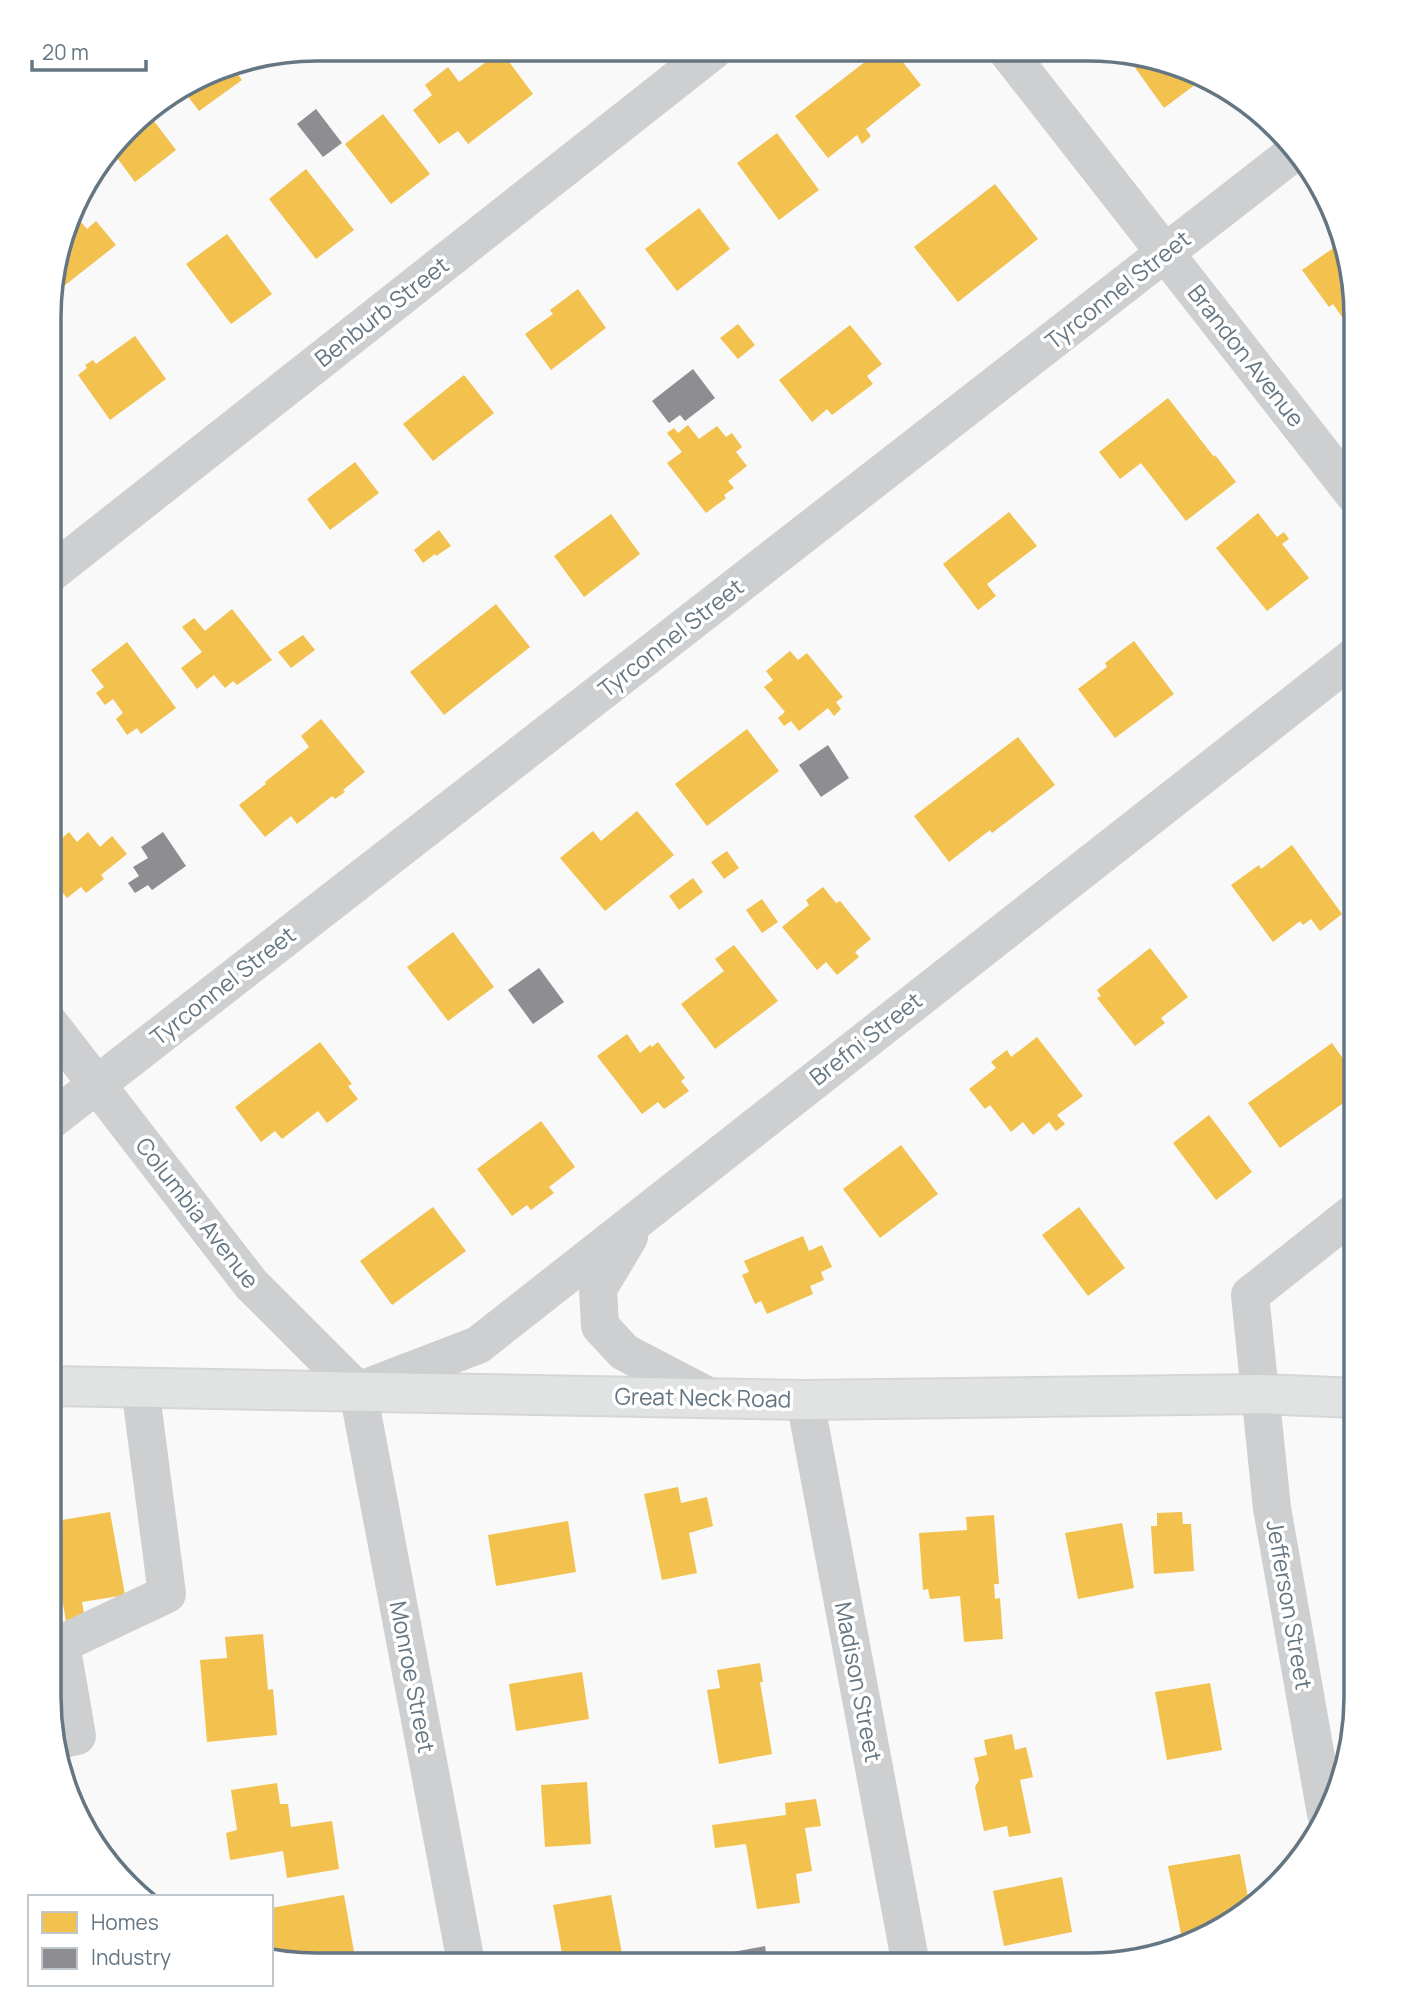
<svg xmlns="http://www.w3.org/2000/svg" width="1405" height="2014" font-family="Manrope,sans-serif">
<rect width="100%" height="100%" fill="#f9f9f9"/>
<g fill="#f2c14e">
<polygon points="501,51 533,94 468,144 458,131 439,144 413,110 432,95 425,85 448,67 459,82"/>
<polygon points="879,51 894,51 921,85 866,129 871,136 862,144 857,135 828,158 795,116"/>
<polygon points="1123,51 1190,69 1204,78 1164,108"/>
<polygon points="230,64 242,80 199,111 186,94 183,96 181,93"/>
<polygon points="147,112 176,150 135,182 112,151 141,115"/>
<polygon points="383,114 430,174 391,204 345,144"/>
<polygon points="777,133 819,190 779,220 737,163"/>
<polygon points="306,169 354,230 316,259 269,199"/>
<polygon points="995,184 1038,239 958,302 914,247"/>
<polygon points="699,208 730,249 677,291 645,249"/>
<polygon points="74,214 87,229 96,221 116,245 59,290 52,282"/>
<polygon points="227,234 272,294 231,324 186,264"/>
<polygon points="1339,244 1356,317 1356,337 1333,304 1329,307 1302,270"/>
<polygon points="578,289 606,328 551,370 525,334 553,314 550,310"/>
<polygon points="738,324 755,345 738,359 720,338"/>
<polygon points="850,325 882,364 867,376 873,384 832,415 827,409 812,422 779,380"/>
<polygon points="135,336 166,379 110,420 78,375 87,368 85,365 93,360 96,364"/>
<polygon points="464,375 494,413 433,461 403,424"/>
<polygon points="1168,398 1214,457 1215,455 1236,482 1186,521 1141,463 1120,479 1099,452"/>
<polygon points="688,425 699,439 717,426 726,437 732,433 742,447 736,452 747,466 728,481 734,488 724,495 726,498 706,513 667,463 682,452 667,433 674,428 678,433"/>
<polygon points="355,462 379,493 330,530 307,499"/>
<polygon points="1009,512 1037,546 987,584 996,596 978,610 943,564"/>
<polygon points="1258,513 1277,537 1284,532 1289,539 1282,544 1309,578 1267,611 1216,548"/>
<polygon points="611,514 640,554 584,597 554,556"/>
<polygon points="439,530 451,546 436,556 435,554 423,563 414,550"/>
<polygon points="496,604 530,647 444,715 410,672"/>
<polygon points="232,609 272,660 237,685 233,681 225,688 214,675 197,689 181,668 202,652 182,627 194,618 205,631"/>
<polygon points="303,635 315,650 291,668 278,652"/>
<polygon points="1134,641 1174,694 1115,738 1078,689 1107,667 1105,663"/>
<polygon points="127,642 176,708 141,734 137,728 127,735 116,719 123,713 113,699 105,705 96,693 104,687 91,670"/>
<polygon points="790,651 798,660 807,653 843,697 836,702 841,709 834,716 828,708 799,731 791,721 784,726 778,718 785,712 764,687 773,680 766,671"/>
<polygon points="321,719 365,772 343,790 345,792 335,799 332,796 297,824 291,816 265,837 239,805 266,784 265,782 309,747 301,736"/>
<polygon points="747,729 779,771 707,826 675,784"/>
<polygon points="1018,737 1055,785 992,833 990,830 949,862 914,816"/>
<polygon points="637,811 674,855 605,911 560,858 593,831 601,841"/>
<polygon points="50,830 59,841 69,832 77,842 88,832 100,847 112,836 127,854 101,875 104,879 86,893 81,887 67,898 57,886 50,892"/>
<polygon points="1292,845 1342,914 1320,931 1311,919 1303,925 1300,921 1273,942 1231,885 1259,865 1261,869"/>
<polygon points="727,851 739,868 724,879 711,862"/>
<polygon points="693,878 703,892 679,910 669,896"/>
<polygon points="823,887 836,903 840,901 871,939 855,952 859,957 837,975 826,962 817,970 782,927 809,905 806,900"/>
<polygon points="762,899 778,922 762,933 746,910"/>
<polygon points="453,932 494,987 448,1021 407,967"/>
<polygon points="734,945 778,1001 715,1049 681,1004 724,971 715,959"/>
<polygon points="1150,948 1188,997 1161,1018 1165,1023 1135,1046 1097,998 1101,996 1097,990"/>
<polygon points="627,1034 640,1053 650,1045 652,1047 658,1042 685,1078 681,1081 689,1091 664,1109 658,1102 642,1114 597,1056"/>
<polygon points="1037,1037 1083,1096 1057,1115 1065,1124 1056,1131 1049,1122 1033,1135 1023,1122 1011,1132 990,1105 985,1109 969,1089 996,1068 991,1062 1007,1050 1011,1057"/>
<polygon points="320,1042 352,1084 348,1086 358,1099 327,1123 318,1111 282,1139 275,1131 261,1142 235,1107"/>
<polygon points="1332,1043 1356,1077 1356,1094 1280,1148 1248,1103"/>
<polygon points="1209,1115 1252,1172 1216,1200 1173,1143"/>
<polygon points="541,1121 575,1167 549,1187 554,1193 531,1210 527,1205 512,1216 477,1169"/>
<polygon points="901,1145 938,1194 880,1238 843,1189"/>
<polygon points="433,1207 466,1251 392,1305 360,1261"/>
<polygon points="1079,1207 1125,1268 1088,1296 1042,1235"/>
<polygon points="803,1236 809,1251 822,1245 832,1267 821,1272 824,1280 810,1286 813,1294 767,1314 761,1301 755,1304 742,1275 749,1272 744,1261"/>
<polygon points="678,1487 681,1503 707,1497 713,1526 689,1533 697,1573 662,1580 644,1494"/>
<polygon points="110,1512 125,1595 82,1602 85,1619 66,1622 62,1598 49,1600 49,1531 63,1529 62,1520"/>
<polygon points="1182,1512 1183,1524 1191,1524 1194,1571 1154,1574 1151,1526 1157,1526 1157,1513"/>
<polygon points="994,1515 999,1584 994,1584 995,1599 1000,1598 1003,1639 964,1642 960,1596 930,1599 928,1589 923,1590 919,1533 967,1530 966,1517"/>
<polygon points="568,1521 576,1572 496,1586 488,1535"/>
<polygon points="1122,1523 1134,1588 1078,1599 1065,1533"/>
<polygon points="263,1634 268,1690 273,1689 277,1735 207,1742 200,1660 227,1658 225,1637"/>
<polygon points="760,1663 763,1682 760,1682 772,1754 719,1764 707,1690 720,1688 717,1670"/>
<polygon points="582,1672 589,1719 516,1731 509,1684"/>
<polygon points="1210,1683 1222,1750 1167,1760 1155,1692"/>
<polygon points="1012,1734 1015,1750 1026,1747 1033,1777 1020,1780 1031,1833 1009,1837 1007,1826 984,1831 975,1787 979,1780 974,1758 987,1755 984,1740"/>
<polygon points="587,1782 591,1844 545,1847 541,1785"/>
<polygon points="277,1783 280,1804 288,1804 291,1827 332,1821 339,1869 287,1878 283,1851 230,1860 226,1833 237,1830 231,1790"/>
<polygon points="816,1799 821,1826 805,1828 812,1871 796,1874 800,1903 757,1909 746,1844 715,1848 712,1825 786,1815 785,1803"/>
<polygon points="1240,1854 1250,1908 1221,1927 1181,1934 1168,1866"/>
<polygon points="1062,1877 1072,1932 1004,1946 993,1891"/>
<polygon points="344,1895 356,1963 283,1963 271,1960 271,1908"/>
<polygon points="611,1895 624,1964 564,1964 553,1905"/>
</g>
<g fill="#8d8d92">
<polygon points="316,109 342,143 323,157 297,124"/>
<polygon points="693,369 715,398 685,421 680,415 669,423 652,401"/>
<polygon points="828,745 849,778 821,797 799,765"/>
<polygon points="163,832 186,866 152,890 148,885 135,893 128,883 139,876 133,867 148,858 141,847"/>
<polygon points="539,968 564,1002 533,1024 508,990"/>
<polygon points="765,1946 768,1964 723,1964 722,1954"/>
</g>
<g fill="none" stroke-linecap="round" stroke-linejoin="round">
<g stroke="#d5d6d7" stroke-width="42">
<polyline id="major" points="50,1386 805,1400 1261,1394 1356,1398"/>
</g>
<g stroke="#cecfd0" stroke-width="38">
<polyline points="1007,51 1356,497"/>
<polyline points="51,573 714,50"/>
<polyline points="50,1024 251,1284 358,1391"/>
<polyline points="50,1121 1292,154"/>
<polyline points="629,1237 598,1289 600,1326 624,1352 712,1398"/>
<polyline points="358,1391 478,1345 1356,655"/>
<polyline points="358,1391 466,1963"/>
<polyline points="805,1400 911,1965"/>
<polyline points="61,1644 167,1594 140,1387"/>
<polyline points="49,1646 61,1644 77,1736 59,1740"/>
<polyline points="1326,1814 1272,1508 1250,1295 1356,1211"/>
</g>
<use href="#major" stroke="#e1e2e2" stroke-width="38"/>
</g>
<g text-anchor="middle" stroke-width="7" stroke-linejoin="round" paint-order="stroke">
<g font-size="23" fill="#657683" stroke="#fff">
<text transform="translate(1118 290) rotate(-38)" y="8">Tyrconnel Street</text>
<text transform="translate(382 312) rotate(-38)" y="8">Benburb Street</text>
<text transform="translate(1246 356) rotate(52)" y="8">Brandon Avenue</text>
<text transform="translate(671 638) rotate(-38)" y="8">Tyrconnel Street</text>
<text transform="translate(223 986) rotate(-38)" y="8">Tyrconnel Street</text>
<text transform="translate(866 1039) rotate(-38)" y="8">Brefni Street</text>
<text transform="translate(197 1213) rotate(52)" y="8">Columbia Avenue</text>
<text transform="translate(703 1398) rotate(1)" y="8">Great Neck Road</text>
<text transform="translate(1289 1605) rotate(80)" y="8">Jefferson Street</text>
<text transform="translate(412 1677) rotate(79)" y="8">Monroe Street</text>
<text transform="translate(858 1682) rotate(79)" y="8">Madison Street</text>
</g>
</g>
<path d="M0 0H1405V2014H0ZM317 61H1088A256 256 0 0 1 1344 317V1697A256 256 0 0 1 1088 1953H317A256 256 0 0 1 61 1697V317A256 256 0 0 1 317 61Z" fill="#fff" fill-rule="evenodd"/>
<path fill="none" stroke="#657683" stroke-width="3.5" d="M317 61H1088A256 256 0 0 1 1344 317V1697A256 256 0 0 1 1088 1953H317A256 256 0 0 1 61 1697V317A256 256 0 0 1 317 61Z"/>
<rect x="28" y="1895" width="245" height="91" fill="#ffffff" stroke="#c1c8cd" stroke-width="2"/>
<rect x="42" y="1912" width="35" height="21" fill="#f2c14e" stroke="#c1c8cd" stroke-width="2"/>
<text x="91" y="1930" font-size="21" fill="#657683">Homes</text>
<rect x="42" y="1948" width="35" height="21" fill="#8d8d92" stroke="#c1c8cd" stroke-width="2"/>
<text x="91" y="1965" font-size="21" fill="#657683">Industry</text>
<path d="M32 60v10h114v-10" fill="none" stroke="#657683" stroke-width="3.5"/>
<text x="42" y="60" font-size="21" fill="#657683" stroke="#ffffff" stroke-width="5" paint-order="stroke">20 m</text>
</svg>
